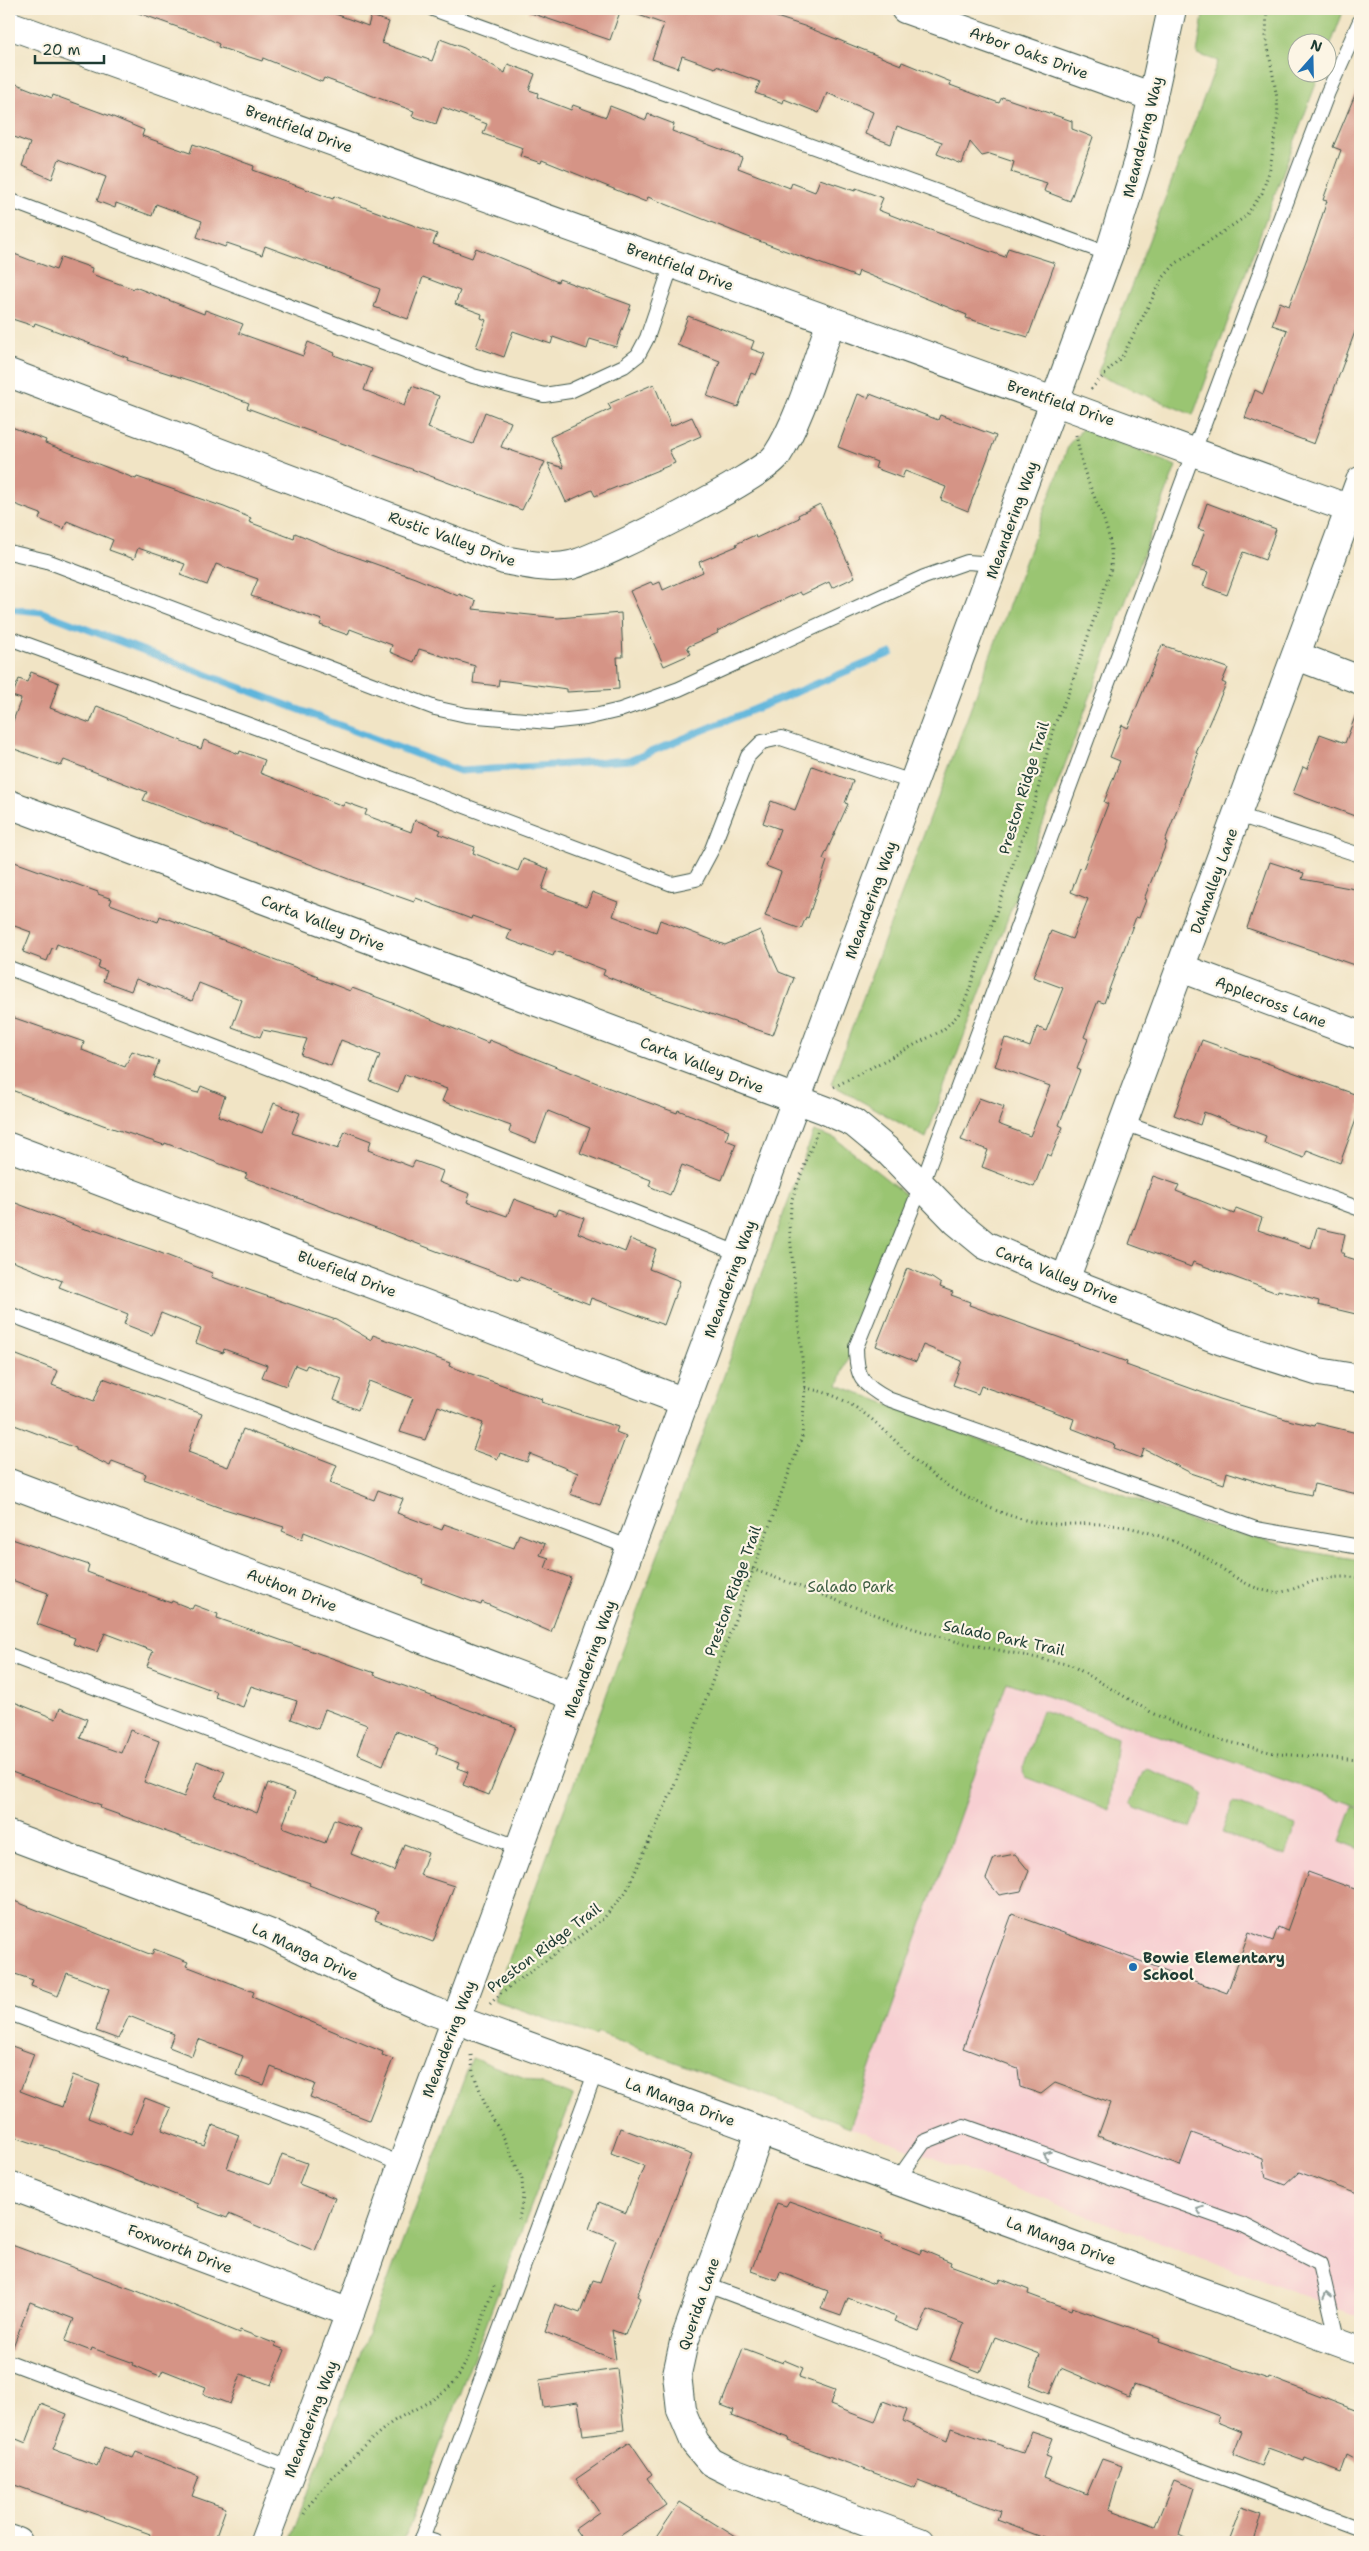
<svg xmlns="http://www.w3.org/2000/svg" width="1369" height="2551" font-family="'Shantell Sans',sans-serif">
<rect width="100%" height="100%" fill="#fcf5e5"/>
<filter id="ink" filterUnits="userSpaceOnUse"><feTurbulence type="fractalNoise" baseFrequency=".02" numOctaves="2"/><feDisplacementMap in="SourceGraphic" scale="10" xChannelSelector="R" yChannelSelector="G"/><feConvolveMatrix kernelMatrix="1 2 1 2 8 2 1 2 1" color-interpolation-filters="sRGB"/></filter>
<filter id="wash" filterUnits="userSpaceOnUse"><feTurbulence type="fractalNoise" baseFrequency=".0096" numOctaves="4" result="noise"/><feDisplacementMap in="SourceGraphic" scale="20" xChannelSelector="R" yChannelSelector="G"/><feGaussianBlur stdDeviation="1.12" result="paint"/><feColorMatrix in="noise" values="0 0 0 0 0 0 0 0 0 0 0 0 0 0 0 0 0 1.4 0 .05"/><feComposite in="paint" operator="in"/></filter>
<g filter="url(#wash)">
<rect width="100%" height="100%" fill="#f1e4c5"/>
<polygon fill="#f7cfd2" points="1007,1681 1360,1807 1360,2317 850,2127"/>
<g fill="#9ac572" stroke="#5c8153">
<polygon points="1204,9 1344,9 1327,55 1326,42 1296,42 1296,72 1320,73 1193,415 1097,375 1218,61 1197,54"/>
<polygon points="1083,428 1176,466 926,1138 831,1084 1069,444"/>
<polygon points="814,1131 836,1139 908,1196 838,1385 1195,1522 1305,1551 1360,1560 1360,1807 1007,1682 850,2127 597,2033 595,2036 494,2000"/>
<polygon points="1042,1710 1117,1738 1109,1810 1025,1777 1022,1771"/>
<polygon points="1147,1769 1197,1788 1204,1794 1191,1828 1135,1808 1130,1803 1143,1772"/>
<polygon points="1233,1802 1296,1825 1286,1856 1222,1833"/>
<polygon points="1353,1806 1360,1809 1360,1849 1340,1841"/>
<polygon points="472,2058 573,2096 403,2542 289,2542"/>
</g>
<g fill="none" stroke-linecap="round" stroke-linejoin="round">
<polyline stroke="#5fb5dc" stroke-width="7" points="9,609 42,612 460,771 631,760 891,653"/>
</g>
<g id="blocks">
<g fill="#d59486">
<polygon points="134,9 322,9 368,26 371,16 389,22 382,43 432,61 440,39 464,48 505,73 508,64 535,74 529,90 538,93 537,97 571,110 573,105 606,117 610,106 646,120 648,114 674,124 672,131 742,157 738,168 790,188 792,183 815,192 820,179 855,191 856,188 883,198 878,210 922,227 1005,257 1008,248 1055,263 1028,337 966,318 967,315 859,271 857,277 748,237 648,197 646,202 542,160 541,163 520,156 523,148 483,134 487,124 442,107 436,124 412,116 414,111 324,78 322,82 263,58 262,61 218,47 219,44 205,37 133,11"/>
<polygon points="529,9 621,9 610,40 528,12"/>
<polygon points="631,9 752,9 804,26 901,65 902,62 951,82 950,85 999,103 1002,97 1072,121 1072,129 1093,137 1070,201 1044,191 1047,183 1011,172 1014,162 990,154 982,156 970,142 962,164 937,154 942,142 897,126 891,144 865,134 873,112 827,93 819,113 784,99 783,103 755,93 760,82 716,66 715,68 682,56 678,68 652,59 664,24 630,12"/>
<polygon points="9,81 52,98 53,95 113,117 144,130 142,136 190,153 193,144 254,166 253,170 333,199 334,196 437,234 433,244 472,258 476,248 558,282 559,279 631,305 616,347 590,339 587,349 553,337 551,344 513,331 504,357 476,347 486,320 481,318 482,314 455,304 460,291 423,277 408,319 374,307 380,289 339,273 265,246 262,255 227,243 225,247 197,237 202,221 156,204 152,216 116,203 115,208 97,201 106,177 59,159 52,179 22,166 30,143 9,135"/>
<polygon points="1360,83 1360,318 1314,444 1245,418 1255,390 1263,394 1287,330 1272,325 1280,302 1289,306 1315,237 1327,201 1323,200 1341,150 1333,147"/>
<polygon points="9,252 56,270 61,257 92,268 91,273 94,275 134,289 135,287 204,314 205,310 243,324 239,333 303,356 308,342 335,353 334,355 372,369 364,390 404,406 412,386 439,396 428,428 473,444 485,412 511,422 501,447 545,462 522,510 247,408 249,403 195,382 127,360 128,358 35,323 34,326 9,318"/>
<polygon points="688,316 754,341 751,349 765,354 756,375 751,373 738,407 707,396 720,361 677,345"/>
<polygon points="654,384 671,426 692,417 701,436 669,450 675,463 595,496 592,490 566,502 548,463 564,468 550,437 611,409 608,404"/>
<polygon points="858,394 868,398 870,394 938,420 940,415 996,436 968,511 941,500 946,487 905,471 902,478 875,468 877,462 838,447"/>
<polygon points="9,426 46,440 45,443 136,479 137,477 224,507 251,518 249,522 294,539 295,533 336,550 415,578 458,596 459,594 476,601 473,609 558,618 621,613 623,657 617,657 619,689 567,692 567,689 499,680 498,686 473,683 475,666 419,649 414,662 390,652 392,645 350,629 348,635 320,625 322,620 251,596 258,579 216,564 207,585 180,575 185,564 138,548 134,559 109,550 113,540 67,521 64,529 39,519 41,514 9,502"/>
<polygon points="1207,503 1276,529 1265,560 1243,552 1227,595 1203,586 1208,572 1192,567 1205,531 1198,529"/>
<polygon points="820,504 855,577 832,588 829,582 802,595 800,592 717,631 718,633 687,647 691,654 664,666 630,591 651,582 653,585 660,582 663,590 703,572 699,562 737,546 736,544 755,535 756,538 799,518 798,515"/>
<polygon points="1162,645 1228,668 1222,682 1226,684 1196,753 1198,754 1165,841 1167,842 1144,899 1146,900 1139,918 1136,917 1104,1003 1098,1001 1084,1037 1088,1039 1077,1069 1080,1070 1059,1125 1063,1127 1051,1156 1047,1154 1034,1187 982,1167 988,1150 961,1140 979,1098 1004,1107 998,1124 1030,1136 1050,1086 995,1066 1005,1038 1030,1047 1037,1027 1046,1031 1063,988 1033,977 1051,931 1072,939 1088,899 1071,892 1080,868 1083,869 1108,804 1104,802 1120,761 1110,757 1122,725 1128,728"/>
<polygon points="31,672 59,683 50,708 90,723 97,706 201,749 204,740 239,754 240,751 265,760 260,773 343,806 345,802 367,810 365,815 411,832 415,820 441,830 439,834 475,847 473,853 518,871 523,859 549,869 542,889 587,906 592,892 618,902 613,916 656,932 660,920 725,945 760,930 779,972 794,978 773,1035 648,993 603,975 605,970 555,951 553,956 507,939 511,930 472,916 471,919 416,898 414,902 351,880 143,800 147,792 64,760 61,766 9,747 9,732 21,699 12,696 19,679 27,682"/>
<polygon points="1358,709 1360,709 1360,818 1293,793 1303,767 1307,769 1320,734 1345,743"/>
<polygon points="812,766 853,781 845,803 848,804 823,859 827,861 808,918 806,917 801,929 765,916 781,872 766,866 780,829 763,823 771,801 795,810"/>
<polygon points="9,860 98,892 98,894 112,899 110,904 158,922 160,916 318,976 317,978 350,991 352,988 390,1002 488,1043 489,1040 617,1091 677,1113 678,1110 729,1130 726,1140 736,1144 722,1180 682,1165 670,1195 649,1186 651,1180 580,1153 590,1128 548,1111 536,1143 509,1132 511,1126 442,1101 447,1089 405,1074 398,1092 370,1081 380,1055 341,1040 331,1066 301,1055 307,1039 263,1030 260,1037 232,1027 242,1000 199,983 192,1001 136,979 131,991 103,981 107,971 98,968 100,961 57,944 55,949 52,948 47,961 23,952 31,932 9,924"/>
<polygon points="1270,862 1304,873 1302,879 1360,890 1360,967 1247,928"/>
<polygon points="9,1016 84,1042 82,1050 125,1067 132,1051 159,1061 153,1077 194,1092 198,1093 201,1086 225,1096 218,1116 262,1133 274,1103 300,1113 292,1133 338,1149 345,1131 371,1141 368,1150 412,1167 415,1161 443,1171 439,1182 470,1194 467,1202 507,1216 514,1199 556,1215 559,1209 584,1218 578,1233 625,1252 630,1239 656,1249 649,1269 680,1281 664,1325 591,1298 589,1304 520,1277 519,1281 439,1252 245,1178 247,1174 165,1143 164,1145 103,1125 9,1089"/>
<polygon points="1202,1040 1360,1096 1360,1109 1340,1163 1307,1150 1304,1158 1264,1143 1266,1136 1204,1112 1200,1125 1174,1115"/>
<polygon points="1153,1176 1179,1185 1176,1191 1234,1214 1236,1208 1262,1218 1258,1230 1311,1248 1317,1228 1345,1234 1341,1253 1344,1253 1343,1256 1360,1261 1360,1315 1318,1305 1319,1301 1278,1290 1277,1293 1193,1262 1191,1267 1129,1244"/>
<polygon points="13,1202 82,1228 93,1231 94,1229 153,1250 212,1273 211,1277 336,1320 371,1340 373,1335 450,1363 449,1366 542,1399 541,1402 618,1427 616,1432 626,1436 600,1505 570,1494 578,1473 530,1454 527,1462 500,1453 498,1459 473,1450 483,1423 438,1406 425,1440 400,1432 413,1398 369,1381 358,1410 334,1400 342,1379 307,1365 305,1369 295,1365 286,1386 262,1377 267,1365 224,1349 223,1353 196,1343 201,1329 161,1313 152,1335 124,1324 128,1314 59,1287 62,1281 9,1260 9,1214"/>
<polygon points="907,1268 932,1278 941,1284 940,1287 953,1292 951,1295 970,1302 969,1305 1127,1362 1126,1365 1220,1399 1292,1421 1315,1426 1316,1423 1357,1433 1356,1436 1360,1436 1360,1480 1357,1494 1314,1484 1311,1495 1267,1485 1227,1472 1224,1484 1191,1473 1144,1449 1141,1458 1114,1448 1115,1445 1071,1428 1074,1419 1023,1400 981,1386 978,1394 953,1385 962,1361 923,1345 916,1362 876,1346"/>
<polygon points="9,1352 58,1371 52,1385 94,1401 103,1378 202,1414 188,1452 228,1467 243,1429 337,1465 330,1483 374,1500 378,1490 403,1499 397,1513 442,1530 444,1524 514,1548 519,1534 545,1544 540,1555 549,1558 545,1568 571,1578 551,1632 482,1602 481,1605 422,1583 423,1579 355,1552 304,1532 302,1539 282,1531 284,1527 218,1507 144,1479 146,1474 112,1461 110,1466 76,1450 76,1448 9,1423"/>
<polygon points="9,1538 89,1565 87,1572 171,1603 172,1601 192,1609 194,1605 218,1614 217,1618 375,1673 374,1675 516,1727 489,1795 463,1785 468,1772 457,1768 459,1763 436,1754 438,1747 396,1731 383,1765 357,1754 367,1725 325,1709 318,1729 291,1719 297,1701 251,1686 243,1707 215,1697 217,1692 147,1666 153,1651 105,1633 97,1652 73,1644 75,1638 37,1624 48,1593 9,1579"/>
<polygon points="9,1700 56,1719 60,1708 87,1719 80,1738 121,1753 130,1730 159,1741 144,1782 184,1797 197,1761 225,1772 215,1796 257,1813 268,1783 295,1793 282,1827 325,1843 334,1819 361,1829 351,1854 394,1871 404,1844 428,1853 420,1875 454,1886 433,1942 375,1920 378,1912 309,1885 310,1883 100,1808 101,1805 9,1771"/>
<polygon points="1015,1854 1029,1871 1021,1891 999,1895 986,1879 994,1858"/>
<polygon points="1308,1872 1360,1891 1360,2195 1299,2172 1285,2185 1266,2178 1263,2159 1192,2133 1180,2166 1098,2136 1110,2103 1055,2083 1041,2094 1020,2087 1018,2069 963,2048 1012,1914 1227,1993 1249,1932 1273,1941 1278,1927 1287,1931"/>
<polygon points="9,1899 152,1955 154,1949 188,1962 186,1966 254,1992 252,1997 383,2052 382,2055 393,2059 369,2120 310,2097 315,2084 271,2067 264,2085 236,2075 243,2056 198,2039 192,2056 169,2047 174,2034 129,2016 118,2039 96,2031 109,1989 67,1973 58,1996 31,1986 33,1980 9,1972"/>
<polygon points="9,2045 34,2054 20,2091 62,2107 73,2075 100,2085 88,2118 131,2134 145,2098 171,2108 162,2130 205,2146 213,2125 239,2135 227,2168 271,2184 282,2154 307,2163 299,2184 335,2198 315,2251 229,2214 227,2218 198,2207 199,2204 107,2168 9,2135"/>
<polygon points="620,2128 692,2155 637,2296 640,2298 625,2335 612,2330 616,2360 545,2332 555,2304 580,2313 593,2280 600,2282 616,2240 589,2229 599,2202 626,2213 644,2166 611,2153"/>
<polygon points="789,2201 882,2234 881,2239 920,2254 922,2250 951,2262 950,2265 999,2283 1001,2279 1029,2290 1028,2294 1071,2310 1072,2307 1129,2327 1160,2338 1159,2341 1268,2379 1269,2377 1360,2412 1360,2462 1347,2455 1341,2472 1305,2458 1304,2461 1268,2448 1261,2466 1233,2455 1242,2432 1217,2422 1219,2416 1166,2396 1134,2385 1129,2397 1061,2368 1050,2393 1030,2385 1040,2354 995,2337 980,2372 950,2360 964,2324 928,2310 919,2331 894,2321 896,2317 848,2298 841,2316 821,2309 828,2291 780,2272 777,2280 751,2271 777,2203 786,2206"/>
<polygon points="9,2244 137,2291 239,2333 240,2330 276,2344 275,2346 285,2350 271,2385 241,2374 230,2404 203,2394 206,2387 163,2370 160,2376 133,2365 134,2363 92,2348 91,2351 65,2341 74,2319 30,2302 11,2352 9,2352"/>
<polygon points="743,2348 783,2363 784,2360 803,2368 799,2377 835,2390 830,2405 875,2422 883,2401 907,2410 903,2421 947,2441 951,2428 1023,2453 1032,2431 1053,2438 1046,2456 1051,2458 1044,2477 1087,2494 1102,2459 1122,2466 1109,2509 1155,2526 1174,2480 1194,2488 1179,2535 1193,2542 1055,2542 997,2520 1000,2511 918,2480 915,2488 788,2441 789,2438 732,2416 734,2410 721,2405"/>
<polygon points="617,2369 624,2430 583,2435 578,2402 543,2407 539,2380"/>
<polygon points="41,2404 67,2414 53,2449 97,2466 104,2447 133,2458 136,2452 199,2477 192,2496 226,2508 214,2542 147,2542 150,2534 9,2483 9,2436 26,2443"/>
<polygon points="630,2442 652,2474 647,2478 666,2505 611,2542 584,2542 575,2529 599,2512 576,2479"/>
<polygon points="680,2502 744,2542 653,2542"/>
<polygon points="1242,2507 1262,2514 1254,2542 1229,2542"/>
</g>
</g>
</g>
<g filter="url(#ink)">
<use href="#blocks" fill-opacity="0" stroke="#3e564a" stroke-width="1"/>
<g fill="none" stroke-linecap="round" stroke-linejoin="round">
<g stroke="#3e564a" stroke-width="16">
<g id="service">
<polyline points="433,9 1109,254"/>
<path d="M1360,21L1328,92L1296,176L922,1184L856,1347C856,1377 862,1385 888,1399L1256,1529L1360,1547"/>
<polyline points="9,200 473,376 544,395 570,391 624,366 638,355 647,338 672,264"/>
<polyline points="9,552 47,561 435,708 466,715 549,722 586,718 620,710 679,689 924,577 967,562 996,564"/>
<polyline points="9,638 252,726 672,884 696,879 712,849 748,756 762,742 781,738 915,783"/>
<polyline points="1238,815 1360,855"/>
<polyline points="9,968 272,1069 740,1254"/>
<polyline points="1124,1123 1360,1209"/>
<polyline points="9,1314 631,1548"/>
<polyline points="9,1655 520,1848"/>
<polyline points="9,2013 315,2126 402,2165"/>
<polyline points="896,2182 924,2142 964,2126 1245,2226 1320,2264 1338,2342"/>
<polyline points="704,2284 1360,2529"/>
<polyline points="9,2362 292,2468"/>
<polyline points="422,2538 435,2542"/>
<polyline points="421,2542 596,2071"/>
</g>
</g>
<g stroke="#3e564a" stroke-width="30">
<g id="minor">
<polyline points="905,9 1153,97"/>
<path d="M9,373L504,560C526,564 549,570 571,565C600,558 764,476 777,455C800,420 816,362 831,322"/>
<polyline points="1056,402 1350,509"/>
<polyline points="1297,656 1360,680"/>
<polyline points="9,804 825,1110 854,1123 889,1152 957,1222 985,1245 1065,1280 1222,1341 1319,1372 1360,1379"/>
<polyline points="1181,968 1360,1035"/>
<polyline points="9,1147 685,1402"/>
<polyline points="1065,1280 1360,481"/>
<polyline points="9,1483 576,1697"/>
<polyline points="760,2132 684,2342 677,2374 681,2410 695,2443 711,2462 733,2473 920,2542"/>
<polyline points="9,2185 350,2313"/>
<polyline points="9,2539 18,2542"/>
</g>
</g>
<g stroke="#3e564a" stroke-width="30">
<g id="tertiary">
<polyline points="9,25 1056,402"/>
<polyline points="9,1835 269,1933 394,1994 430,2010 1360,2350"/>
<polyline points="264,2542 350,2313 402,2165 1109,254 1140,154 1172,9"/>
</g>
</g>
<g stroke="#3e564a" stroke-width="3" stroke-dasharray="1 4" stroke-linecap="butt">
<polyline points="1091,389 1123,355 1163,278 1175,264 1245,217 1262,193 1270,169 1278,115 1277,98 1266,36 1267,9"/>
<path d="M834,1087L943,1030L958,1015L966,999L1035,801L1054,726L1070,689L1111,569C1114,529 1097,508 1085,473C1081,461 1079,448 1076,435"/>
<path d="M805,1388C856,1396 881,1428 916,1461C935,1478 956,1493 979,1503C998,1512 1020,1520 1040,1523C1064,1526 1089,1522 1112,1525C1134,1527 1158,1535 1178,1543C1211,1555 1237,1587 1272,1592C1287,1594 1301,1585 1315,1581C1330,1577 1345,1576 1360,1578"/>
<polyline points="752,1569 912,1628 955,1641 1071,1665 1154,1714 1205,1736 1278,1754 1360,1760"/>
<polyline points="490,2004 501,1993 603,1919 626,1892 672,1791 802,1437 805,1388 789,1225 792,1199 817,1132"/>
<polyline points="471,2055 473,2072 487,2109 505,2140 522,2179 523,2197 519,2219"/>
<path d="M304,2514C314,2493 376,2432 397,2419C416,2408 439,2399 454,2382C471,2361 485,2310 495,2284"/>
</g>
<use href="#service" stroke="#fff" stroke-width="14"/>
<use href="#minor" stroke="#fff" stroke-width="28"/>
<use href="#tertiary" stroke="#fff" stroke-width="28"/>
</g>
<defs><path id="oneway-chevron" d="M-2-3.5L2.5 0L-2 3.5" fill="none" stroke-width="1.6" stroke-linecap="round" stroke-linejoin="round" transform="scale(1.25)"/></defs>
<g stroke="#8f9e9a">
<use href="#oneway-chevron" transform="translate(1047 2155) rotate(-160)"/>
<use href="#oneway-chevron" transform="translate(1200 2210) rotate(-160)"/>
<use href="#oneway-chevron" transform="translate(1327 2295) rotate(-103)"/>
</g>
</g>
<circle fill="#1f6fb2" stroke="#fcf5e5" stroke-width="2" cx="1133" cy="1967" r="5"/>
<g text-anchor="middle" stroke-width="4.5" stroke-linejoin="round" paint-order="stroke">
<g font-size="15" fill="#1f3d34" stroke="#fcf5e5">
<text transform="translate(1029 53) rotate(20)" y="5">Arbor Oaks Drive</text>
<text transform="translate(299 129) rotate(20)" y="5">Brentfield Drive</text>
<text transform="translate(1143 137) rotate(-76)" y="5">Meandering Way</text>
<text transform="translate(680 267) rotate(20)" y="5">Brentfield Drive</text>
<text transform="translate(1061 403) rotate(19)" y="5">Brentfield Drive</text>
<text transform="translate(1012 520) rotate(-70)" y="5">Meandering Way</text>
<text transform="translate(452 539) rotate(20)" y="5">Rustic Valley Drive</text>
<text transform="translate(1024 788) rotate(-73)" y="5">Preston Ridge Trail</text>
<text transform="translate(1214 881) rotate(-70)" y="5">Dalmalley Lane</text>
<text transform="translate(871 900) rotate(-70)" y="5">Meandering Way</text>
<text transform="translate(323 923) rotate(21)" y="5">Carta Valley Drive</text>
<text transform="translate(1271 1002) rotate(21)" y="5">Applecross Lane</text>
<text transform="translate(702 1065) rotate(21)" y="5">Carta Valley Drive</text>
<text transform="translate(347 1274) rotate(21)" y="5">Bluefield Drive</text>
<text transform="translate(1057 1275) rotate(22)" y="5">Carta Valley Drive</text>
<text transform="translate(730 1279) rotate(-70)" y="5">Meandering Way</text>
<text transform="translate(292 1590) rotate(21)" y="5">Authon Drive</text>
<text transform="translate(733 1591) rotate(-70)" y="5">Preston Ridge Trail</text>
<text transform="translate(1004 1638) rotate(12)" y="5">Salado Park Trail</text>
<text transform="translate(590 1659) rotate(-70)" y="5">Meandering Way</text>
<text transform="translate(544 1948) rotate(-37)" y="5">Preston Ridge Trail</text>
<text transform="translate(305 1952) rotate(25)" y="5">La Manga Drive</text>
<text transform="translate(449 2039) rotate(-69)" y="5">Meandering Way</text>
<text transform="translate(680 2102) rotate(20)" y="5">La Manga Drive</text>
<text transform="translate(1061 2241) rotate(20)" y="5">La Manga Drive</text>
<text transform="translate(180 2249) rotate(21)" y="5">Foxworth Drive</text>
<text transform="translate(699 2304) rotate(-71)" y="5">Querida Lane</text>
<text transform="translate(311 2419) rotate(-69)" y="5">Meandering Way</text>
</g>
<g font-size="15" fill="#3e5f44" stroke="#fcf5e5">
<text x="851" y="1592">Salado Park</text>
</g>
<g font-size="15" font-weight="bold" fill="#1f3d34" stroke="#fcf5e5" text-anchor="start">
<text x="1143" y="1963">Bowie Elementary<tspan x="1143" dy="17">School</tspan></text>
</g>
</g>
<rect width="1369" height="2551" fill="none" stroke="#fcf5e5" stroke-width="30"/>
<g transform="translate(1312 58) rotate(20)"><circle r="24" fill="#fcf5e5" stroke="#a4ab9e"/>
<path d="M0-4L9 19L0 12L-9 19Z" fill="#1f6fb2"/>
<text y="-8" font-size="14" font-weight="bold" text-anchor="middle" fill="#1f3d34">N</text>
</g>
<path d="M35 55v8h69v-8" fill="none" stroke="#1f3d34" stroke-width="2.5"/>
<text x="42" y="55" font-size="15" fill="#1f3d34" stroke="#fcf5e5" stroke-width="4" paint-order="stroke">20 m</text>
</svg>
